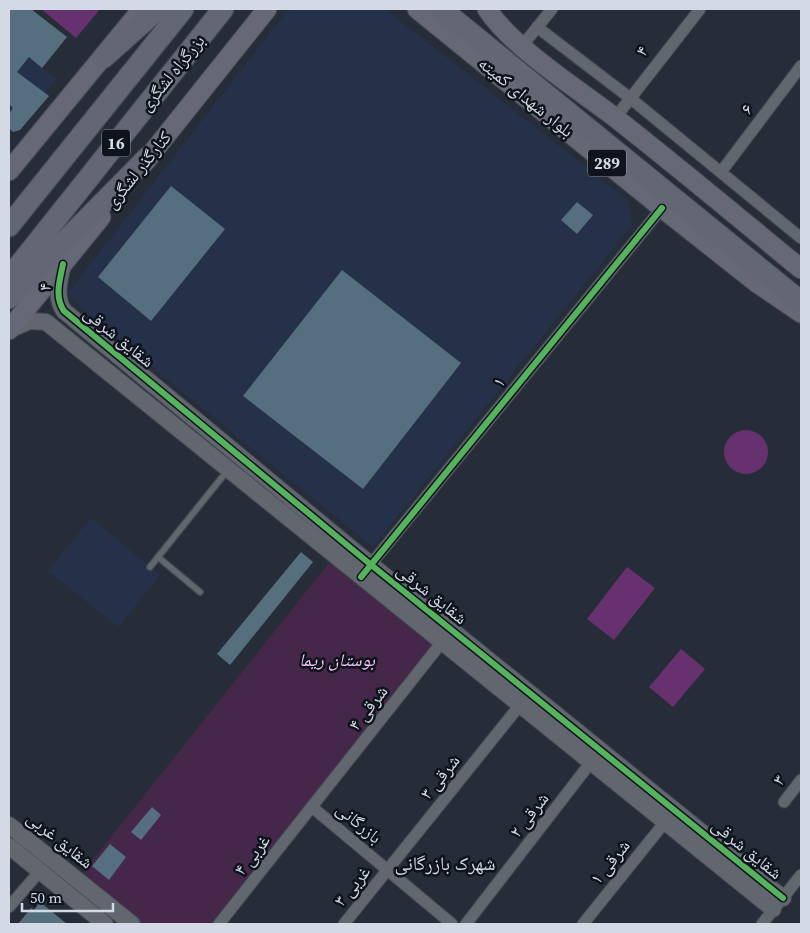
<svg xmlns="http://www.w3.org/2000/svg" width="810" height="933" font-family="'Source Serif 4','Noto Naskh Arabic',serif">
<rect width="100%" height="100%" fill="#272d38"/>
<g fill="#243148">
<polygon points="306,9 385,9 629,201 632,225 373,547 102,327 67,294 287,11"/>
<polygon points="9,41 57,79 9,135"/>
<polygon points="91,518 160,575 118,627 48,571"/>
</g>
<polygon fill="#442749" points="332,559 435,644 211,924 127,924 76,881"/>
<g fill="#66316e">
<polygon points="41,9 100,9 76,38"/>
<circle cx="746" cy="452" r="22"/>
<polygon points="627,567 655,588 614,640 587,619"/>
<polygon points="681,649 705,669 673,707 649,687"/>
</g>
<g fill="#566f7e">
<polygon points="9,9 31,9 67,37 42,68 29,57 17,72 49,96 20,130 13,132 9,128 9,114 13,108 9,104"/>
<polygon points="171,186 225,229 151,321 98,277"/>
<polygon points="577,202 593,215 577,234 561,220"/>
<polygon points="342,270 461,363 363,489 243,396"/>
<polygon points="301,552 313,562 230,665 217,654"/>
<polygon points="152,807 161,815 141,840 131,832"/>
<polygon points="110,844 126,857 109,880 92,866"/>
<polygon points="40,902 67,924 18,924 31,908 34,910"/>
</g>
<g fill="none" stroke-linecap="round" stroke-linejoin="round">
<g stroke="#434953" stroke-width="8">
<g id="lane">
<polyline points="158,557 200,592"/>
<polyline points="150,567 227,471"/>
</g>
</g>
<g stroke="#434953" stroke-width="13">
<g id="street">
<polyline points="537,27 630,98 801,238"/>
<polyline points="522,46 552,9"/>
<polyline points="615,118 700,9"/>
<polyline points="721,172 801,66"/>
<polyline points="367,569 662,208"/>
<polyline points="784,802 801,780"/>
<polyline points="312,807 452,924"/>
<polyline points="9,907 40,871"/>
<polyline points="219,924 446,637"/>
<polyline points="344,924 520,705"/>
<polyline points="466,924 595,757"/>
<polyline points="583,924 665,822"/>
<polyline points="762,924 801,875"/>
</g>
</g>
<g stroke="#434953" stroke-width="18">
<g id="secondary">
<path d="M63,264C60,280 54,296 64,311L370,564L783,898"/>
<polyline points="9,330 30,321 46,322 773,909"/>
<polyline points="9,825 132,924"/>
<polyline points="9,846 105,924"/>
</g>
</g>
<g stroke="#434953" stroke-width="21">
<g id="primary">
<polyline points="417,9 662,208 757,283 801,313"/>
<path d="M487,9C512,47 575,87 613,116C677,166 739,218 801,269"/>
<polyline points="140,168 267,9"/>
<polyline points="9,171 142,9"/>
<polyline points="9,330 101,217"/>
</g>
</g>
<g stroke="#434953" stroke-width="23">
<g id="highway">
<polyline points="441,9 801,302"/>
<polyline points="103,58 158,9"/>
<polyline points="9,226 183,9"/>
<polyline points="9,278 223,9"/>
<polyline points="9,298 148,157"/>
</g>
</g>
<use href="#lane" stroke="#62666e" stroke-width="5.5"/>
<use href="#street" stroke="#62666e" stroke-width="11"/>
<use href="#secondary" stroke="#62666e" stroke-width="16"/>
<use href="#primary" stroke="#666975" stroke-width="19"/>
<use href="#highway" stroke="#636674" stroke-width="21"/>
<g stroke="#0f131c" stroke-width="9">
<g id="cycleway">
<path d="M63,264C60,280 54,296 64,311L370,564L783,898"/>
<polyline points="361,577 662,208"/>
</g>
</g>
<use href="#cycleway" stroke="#56b35d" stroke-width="6"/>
</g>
<g text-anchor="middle" stroke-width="5" stroke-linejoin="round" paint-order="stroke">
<g fill="#0f131c" stroke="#989ea9" stroke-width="1">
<rect x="102" y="129.5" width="28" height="27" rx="4"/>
<rect x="588" y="149.5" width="38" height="27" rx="4"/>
</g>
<g font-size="16" font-weight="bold" fill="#d3dae6">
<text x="116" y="149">16</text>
<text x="607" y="169">289</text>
</g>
<g font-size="18" fill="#d3dae6" stroke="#0f131c">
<text transform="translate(642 51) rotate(-52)" y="6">۴</text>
<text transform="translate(172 73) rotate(-51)" y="6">بزرگراه لشگری</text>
<text transform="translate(526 97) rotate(39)" y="6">بلوار شهدای کمیته</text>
<text transform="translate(747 109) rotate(-53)" y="6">۶</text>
<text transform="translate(138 170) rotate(-51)" y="6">کنارگذر لشگری</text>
<text transform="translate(45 287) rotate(-84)" y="6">۴</text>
<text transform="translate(119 337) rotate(39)" y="6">شقایق شرقی</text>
<text transform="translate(499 382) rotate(-51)" y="6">۱</text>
<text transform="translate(432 594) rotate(39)" y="6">شقایق شرقی</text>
<text transform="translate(368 708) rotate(-52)" y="6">۴ شرقی</text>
<text transform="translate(440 777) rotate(-51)" y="6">۳ شرقی</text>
<text transform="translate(779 780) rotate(-51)" y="6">۳</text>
<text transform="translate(529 815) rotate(-52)" y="6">۲ شرقی</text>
<text transform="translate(359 823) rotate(40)" y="6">بازرگانی</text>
<text transform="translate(60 840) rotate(39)" y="6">شقایق غربی</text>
<text transform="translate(747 849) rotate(39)" y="6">شقایق شرقی</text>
<text transform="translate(252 855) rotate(-52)" y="6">۴ غربی</text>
<text transform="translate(610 862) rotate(-51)" y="6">۱ شرقی</text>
<text transform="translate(352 886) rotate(-51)" y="6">۳ غربی</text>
</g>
<g font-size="18" font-style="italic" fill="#f6c2fa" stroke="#0f131c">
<text x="337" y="666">بوستان ریما</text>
</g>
<g font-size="19" fill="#d3dae6" stroke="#0f131c">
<text x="445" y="870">شهرک بازرگانی</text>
</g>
</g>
<rect width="810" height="933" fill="none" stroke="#d3dae6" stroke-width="20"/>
<path d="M22 903v8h91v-8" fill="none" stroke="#d3dae6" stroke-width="2.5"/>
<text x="30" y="903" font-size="15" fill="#d3dae6" stroke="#0f131c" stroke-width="4" paint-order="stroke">50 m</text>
</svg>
